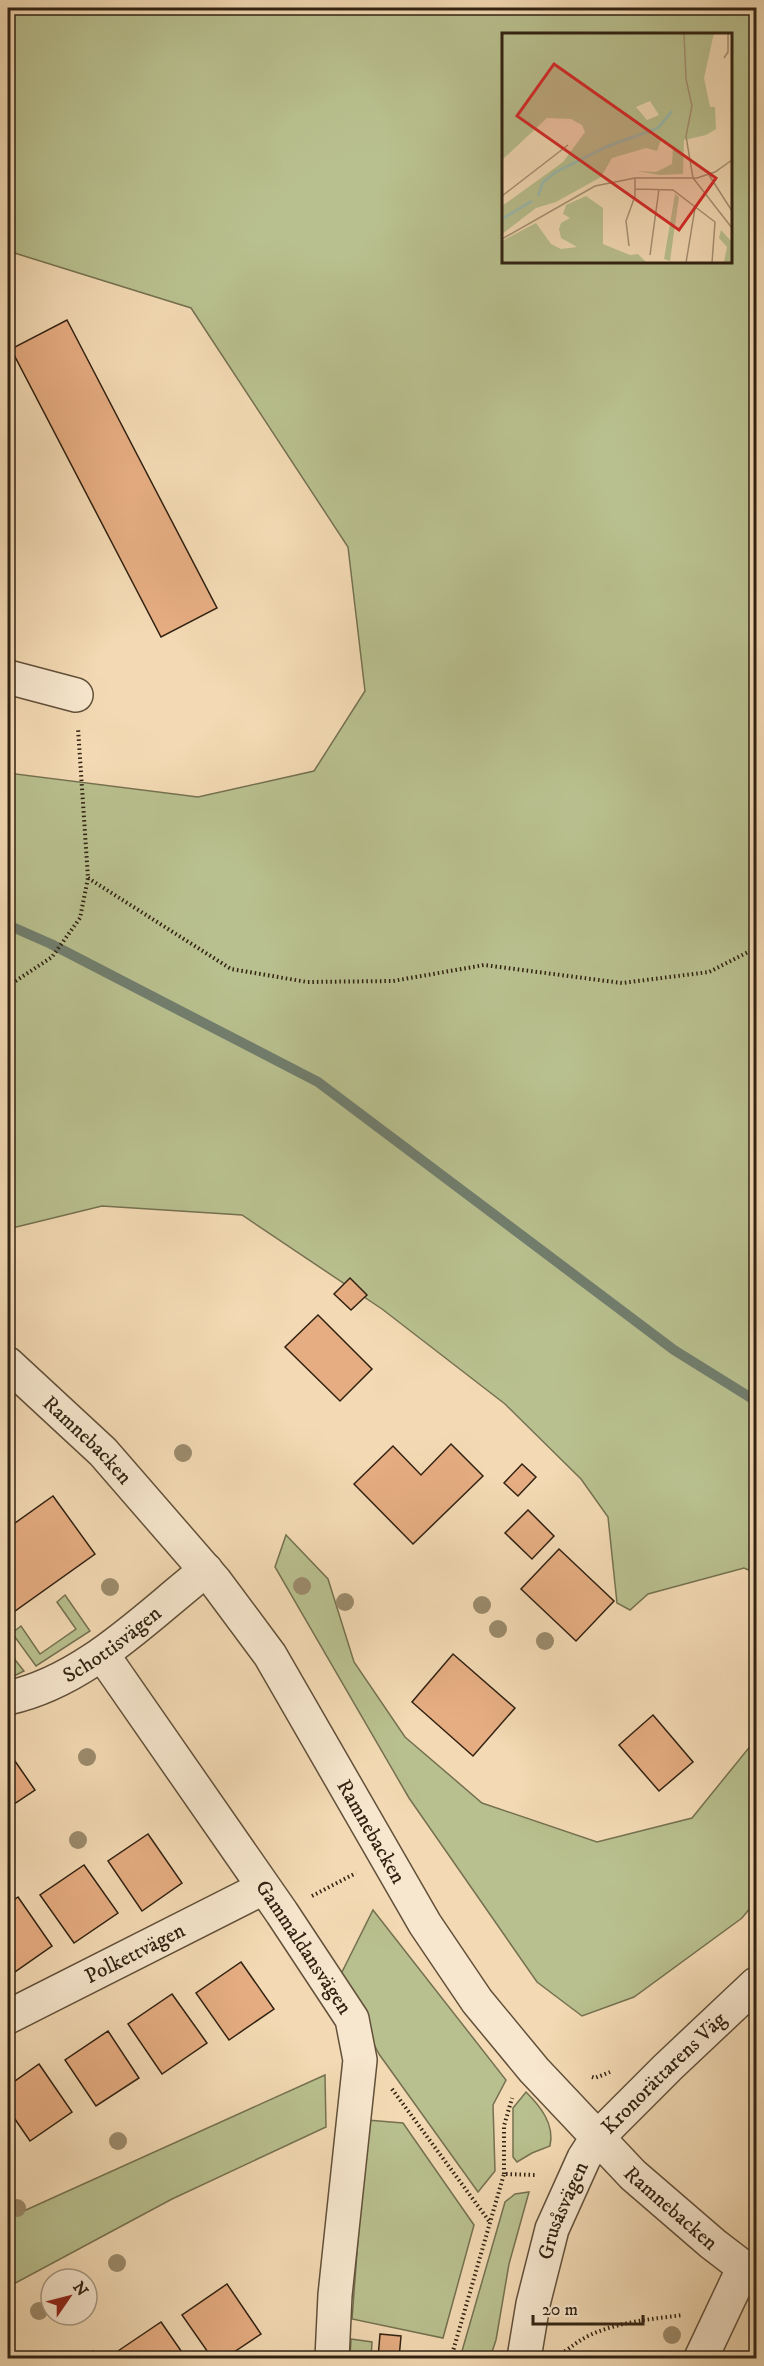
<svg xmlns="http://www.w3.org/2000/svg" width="764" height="2366" font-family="'IM FELL DW Pica',serif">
<rect width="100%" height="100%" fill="#f3dab4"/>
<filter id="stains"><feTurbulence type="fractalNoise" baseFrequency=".00333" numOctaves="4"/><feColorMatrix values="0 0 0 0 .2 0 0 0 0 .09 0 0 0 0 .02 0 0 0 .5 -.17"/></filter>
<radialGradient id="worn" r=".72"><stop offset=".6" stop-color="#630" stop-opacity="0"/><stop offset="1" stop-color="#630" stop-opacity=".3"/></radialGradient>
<g fill="#b9c08f" stroke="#757150" stroke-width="1.5" fill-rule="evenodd">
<path d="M8,8H756V1576V1573L744,1568L648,1594L630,1610L617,1603L608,1517L581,1479L505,1404L382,1309L242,1215L102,1206L8,1229V773L198,797L314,771L365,691L348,547L191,308L8,251ZM503,34H730V261H503Z"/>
<polygon points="286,1535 328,1579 354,1662 405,1737 482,1803 597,1842 692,1818 756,1739 756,1901 742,1918 634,1997 582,2016 537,1982 409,1798 275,1567"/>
<polygon points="65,1595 90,1631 36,1666 12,1633 21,1626 40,1654 76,1629 57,1602"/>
<polygon points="8,1651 24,1671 8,1679"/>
<polygon points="373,1910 506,2080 493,2105 495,2171 478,2192 379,2054 339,1978"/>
<polygon points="325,2075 326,2127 172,2199 8,2287 8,2218"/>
<path d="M526,2092C540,2106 555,2124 550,2146L532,2153L517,2162L513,2157V2108Z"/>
<polygon points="367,2120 403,2123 474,2225 443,2338 352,2319"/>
<polygon points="529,2192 509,2264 496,2340 490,2358 460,2358 505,2202 515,2194"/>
<polygon points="351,2339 372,2342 371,2358 350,2358"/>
</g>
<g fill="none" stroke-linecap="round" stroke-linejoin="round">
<polyline stroke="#717e6e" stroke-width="10" points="8,925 51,944 318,1082 674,1350 756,1401"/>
</g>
<g fill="#e6ad82" stroke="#312212" stroke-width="1.5">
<polygon points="67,320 217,608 161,637 11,349"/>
<polygon points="350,1278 367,1295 351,1310 334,1294"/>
<polygon points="318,1315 372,1369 340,1401 285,1347"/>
<polygon points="451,1444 483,1476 413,1544 354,1484 393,1446 421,1475"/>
<polygon points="522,1464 536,1477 518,1496 504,1483"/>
<polygon points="53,1496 95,1554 8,1616 8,1528"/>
<polygon points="528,1510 554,1536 532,1559 505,1533"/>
<polygon points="559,1549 614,1601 576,1641 521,1589"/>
<polygon points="453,1654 515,1708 473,1756 412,1702"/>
<polygon points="653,1715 693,1762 659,1791 619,1745"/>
<polygon points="8,1751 35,1790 8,1808"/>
<polygon points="148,1834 182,1883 142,1911 108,1861"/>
<polygon points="84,1865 118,1913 74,1943 40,1895"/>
<polygon points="18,1897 52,1946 9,1976 8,1904"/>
<polygon points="241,1962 274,2009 229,2040 196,1993"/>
<polygon points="172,1994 207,2043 162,2074 128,2024"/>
<polygon points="108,2031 139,2078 96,2106 65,2060"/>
<polygon points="39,2064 72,2112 30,2141 8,2109 8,2086"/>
<polygon points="227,2284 261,2334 225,2358 212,2358 182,2315"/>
<polygon points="161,2322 186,2358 120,2358 115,2353"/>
<polygon points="380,2334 401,2336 399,2358 378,2358"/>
<polygon points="93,2351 98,2358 83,2358"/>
</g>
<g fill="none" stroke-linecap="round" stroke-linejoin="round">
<g stroke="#62503a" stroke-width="36">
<g id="minor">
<polyline points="8,677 76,695"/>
<path id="s1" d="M8,1364L103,1452L215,1581L270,1655L425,1924L477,2001L534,2070L633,2175L713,2244L756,2277"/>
<path id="s2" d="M102,1654L282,1913L352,2019L360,2060L335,2295L332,2358"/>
<path id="s3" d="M8,1698C86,1681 146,1617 206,1570"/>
<path id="s4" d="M8,2017L263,1888"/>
<path id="s5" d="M524,2358L533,2304L552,2229L584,2158L597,2138L668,2067L756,1984"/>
<polyline points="701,2358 743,2269"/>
</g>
</g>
<g stroke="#312212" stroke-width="4" stroke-dasharray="1.5 3" stroke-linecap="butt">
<polyline points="88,878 231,969 307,982 393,981 484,965 622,983 709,972 756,948"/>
<polyline points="8,986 52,957 80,918 88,878 78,728"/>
<polyline points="312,1896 356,1873"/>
<polyline points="592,2077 595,2078 610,2072"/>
<polyline points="392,2089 489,2221"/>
<polyline points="504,2174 504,2126 512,2098"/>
<path d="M561,2354C570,2348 578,2341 588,2336C617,2322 652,2319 683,2315"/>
<polyline points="451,2358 504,2174 536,2175"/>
</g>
<use href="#minor" stroke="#f7e7ce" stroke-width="33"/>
</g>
<g fill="#9b8b6c">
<circle cx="183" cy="1453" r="9"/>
<circle cx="302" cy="1586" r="9"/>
<circle cx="110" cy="1587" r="9"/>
<circle cx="345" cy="1602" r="9"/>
<circle cx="482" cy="1605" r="9"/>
<circle cx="498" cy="1629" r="9"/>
<circle cx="545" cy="1641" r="9"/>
<circle cx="87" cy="1757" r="9"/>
<circle cx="78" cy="1840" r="9"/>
<circle cx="118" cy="2141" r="9"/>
<circle cx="17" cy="2208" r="9"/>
<circle cx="117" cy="2263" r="9"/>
<circle cx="39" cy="2311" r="9"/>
<circle cx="672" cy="2335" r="9"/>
</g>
<g text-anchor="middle" stroke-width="4.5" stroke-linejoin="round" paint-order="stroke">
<g font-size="21" fill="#312212" stroke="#f7e7ce">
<text dy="7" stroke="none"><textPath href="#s1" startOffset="110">Ramnebacken</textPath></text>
<text dy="7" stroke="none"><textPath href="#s3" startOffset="118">Schottisvägen</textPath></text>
<text dy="7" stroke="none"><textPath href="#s1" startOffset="596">Ramnebacken</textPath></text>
<text dy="7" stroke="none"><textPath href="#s2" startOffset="356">Gammaldansvägen</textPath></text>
<text dy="7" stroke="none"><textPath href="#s4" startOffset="142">Polkettvägen</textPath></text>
<text dy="7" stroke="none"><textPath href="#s5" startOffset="327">Kronorättarens Väg</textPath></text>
<text dy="7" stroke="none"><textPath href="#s1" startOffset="1080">Ramnebacken</textPath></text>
<text dy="7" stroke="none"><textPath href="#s5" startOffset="153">Grusåsvägen</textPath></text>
</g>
</g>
<g transform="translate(502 33)">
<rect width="230" height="230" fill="#f3dab4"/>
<path d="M0,0H212L202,45L208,74H213L214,96L204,102L182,107L181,141L158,142L134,138L154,139L170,131L171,115L159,107L155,118L144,115L110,125L99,144L54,169L34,175L0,201V173L61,129L83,99L80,92L69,86L45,85L0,127ZM148,68L157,82L145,87L134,74ZM173,161L177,164L168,228L162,226ZM84,163L101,175V211L128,222L136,221L144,229H0V208L34,190L49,211L59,216L75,214L59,205L57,196L59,190L68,185L61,181L64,172ZM219,197L229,208V229H222L225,214L217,205Z" fill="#b9c08f" fill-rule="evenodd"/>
<path fill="none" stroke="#9bbbac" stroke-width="3" d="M36,163L41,149L54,139L104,114L156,95L170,78M0,186L30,168"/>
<path fill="none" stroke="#a59073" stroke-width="1.5" d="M182,0L184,46L190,73L184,103L191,145L230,195M222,25L226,19V0M207,142L230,178M133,156L171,157L213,189L210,230M0,163L66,112M0,206L93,153L133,145H195L213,139L230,127M127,213L124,188L133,163V145M148,222L157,156M184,230L193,175"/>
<path fill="#d62828" fill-opacity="0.15" stroke="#d62828" stroke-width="3" d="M52,31L214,145L177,197L15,83Z"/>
<rect width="230" height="230" fill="none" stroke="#312212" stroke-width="3"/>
</g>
<rect width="764" height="2366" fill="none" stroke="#f3dab4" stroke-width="30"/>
<rect x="9" y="9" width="746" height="2348" fill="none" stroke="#312212" stroke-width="3"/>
<rect x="15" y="15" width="734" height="2336" fill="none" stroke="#312212" stroke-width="1.5"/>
<g transform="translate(69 2297) rotate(55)"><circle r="28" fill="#f7e7ce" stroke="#a89883" stroke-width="1.5"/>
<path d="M0-4.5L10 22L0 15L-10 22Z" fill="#8f2418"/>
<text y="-9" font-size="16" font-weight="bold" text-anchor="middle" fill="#312212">N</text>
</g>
<path d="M533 2315v9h110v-9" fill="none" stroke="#312212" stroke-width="3"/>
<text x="542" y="2315" font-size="18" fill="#312212" stroke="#f7e7ce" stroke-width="4.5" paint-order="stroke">20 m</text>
<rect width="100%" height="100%" filter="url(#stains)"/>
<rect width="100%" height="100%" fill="url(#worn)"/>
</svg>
